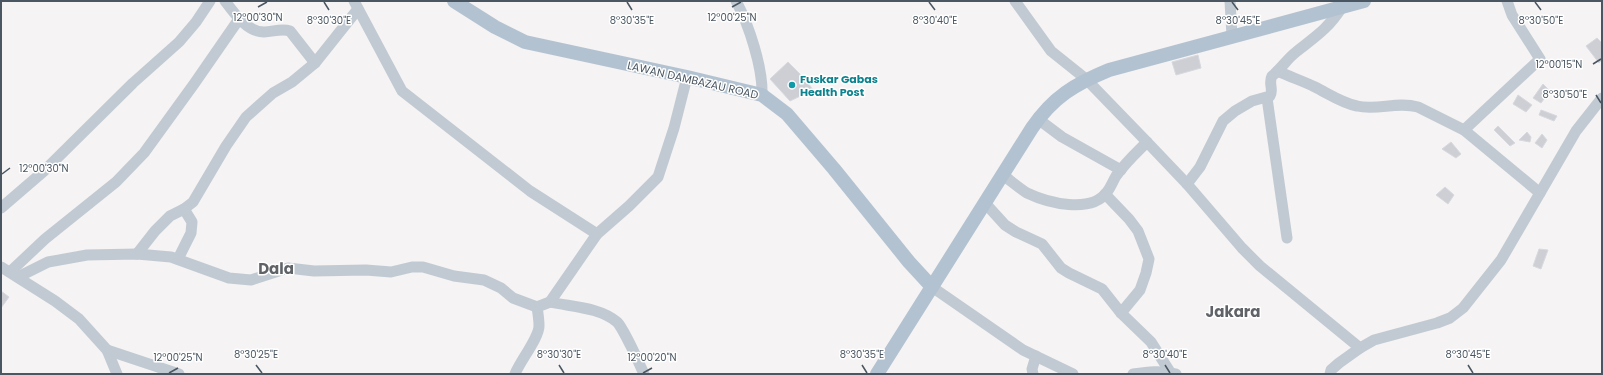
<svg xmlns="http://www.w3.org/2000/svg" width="1603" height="375" font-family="Poppins,sans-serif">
<rect width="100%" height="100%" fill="#f5f3f3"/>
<g fill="#cdcfd5" stroke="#d7d9de">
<polygon points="1597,38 1602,43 1602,60 1599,63 1586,46"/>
<polygon points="1198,55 1201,68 1176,75 1172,62"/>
<polygon points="788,62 806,80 813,90 790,101 770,79"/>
<polygon points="1543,84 1550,91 1541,103 1533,98"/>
<polygon points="1518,95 1532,105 1526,112 1513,104"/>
<polygon points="1541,110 1557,116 1554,121 1539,115"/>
<polygon points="1498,126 1515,143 1510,146 1494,130"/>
<polygon points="1527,132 1531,137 1530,142 1519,140"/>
<polygon points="1542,134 1547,140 1542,148 1535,143"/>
<polygon points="1451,142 1461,154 1456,158 1442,149"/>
<polygon points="1445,187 1454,195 1448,204 1436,195"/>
<polygon points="1539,249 1548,250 1541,269 1533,266"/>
<polygon points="1,291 9,297 1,308"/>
</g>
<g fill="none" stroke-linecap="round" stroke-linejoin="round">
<g stroke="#c1cad2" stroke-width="11">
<path d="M225,1C234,13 247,32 264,32C273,32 281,28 290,31L315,63"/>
<polyline points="354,1 402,91 530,191 597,234"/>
<path d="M736,1C749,25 763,68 762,95"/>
<polyline points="1015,1 1051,51 1086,79 1147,142 1187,184 1242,248 1260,266 1360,348"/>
<polyline points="1230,1 1232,36"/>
<path d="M1278,71C1290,77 1303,81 1315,87C1329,94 1342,103 1357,106C1377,111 1397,101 1418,107L1464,130L1540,193"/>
<polyline points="1267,98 1287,238"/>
<polyline points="1038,119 1062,137 1121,170"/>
<polyline points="1464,130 1540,59 1512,15 1507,1"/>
<path d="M1003,175C1011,181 1019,188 1027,193C1048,203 1091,214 1107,192C1111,187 1113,181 1116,176C1125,163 1136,153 1147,142"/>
<path d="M1187,184L1200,167L1223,121L1235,111L1252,101L1270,96C1274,90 1268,83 1272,76C1281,69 1287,59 1296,52C1315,37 1329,28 1342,7"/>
<polyline points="1105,194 1129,219 1138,231 1149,259 1146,273 1140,290 1121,313"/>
<polyline points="985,203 1005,225 1016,232 1042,244 1061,268 1069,273 1102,289 1121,313 1151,342 1170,372"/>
<polyline points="1,208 44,171 133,83 179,42 196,22 210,1"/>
<polyline points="137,254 155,231 170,216 184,209 193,202 226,146 246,117 273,93 292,82 315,63 358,9"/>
<polyline points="178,259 191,233 192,222 184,209"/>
<polyline points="1,267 55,301 79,319 107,350 117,374"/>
<polyline points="10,272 45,239 116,182 144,153 194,84 239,19"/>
<polyline points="18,277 48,262 87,255 137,254 171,257 229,278 251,280 288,268 314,271 366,270 391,272 412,267 423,267 454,276 484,280 501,288 513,298 537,307"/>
<polyline points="932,287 1023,350 1073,374"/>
<path d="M550,302C572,307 599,307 617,322C623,328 640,365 644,374"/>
<polyline points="107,350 179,374"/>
<path d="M515,374C520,361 539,338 539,326C539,320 538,313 537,307L550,302L597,234L629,206L658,177L674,128L687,77"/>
<polyline points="1033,374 1032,369 1036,356"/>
<path d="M1133,374C1147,372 1162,370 1176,374"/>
<polyline points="1330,374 1331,370 1339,363 1360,348 1374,340 1437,323 1450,318 1463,308 1501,260 1576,131 1602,98"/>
</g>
<g stroke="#b3c2d1" stroke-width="14">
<polyline points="454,1 495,27 525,42 687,77 762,95 787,114 834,169 909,262 932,287"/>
<path d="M877,374L1032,128C1053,97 1075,84 1109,70L1364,1"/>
</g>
</g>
<path fill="none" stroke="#4a5661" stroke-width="1.5" d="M324,2L329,10M627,2L632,10M929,2L935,10M1232,2L1238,10M1535,2L1541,10M258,7L267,2M732,7L741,2M1593,64L1601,59M1596,95L1601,103M2,174L10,168M256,365L262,373M559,365L564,373M862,365L867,373M1165,365L1170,373M1468,365L1473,373M169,373L178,368M643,373L652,368"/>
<circle fill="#0f9aa8" stroke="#fff" stroke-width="1.5" cx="792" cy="85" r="4"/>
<g text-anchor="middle" stroke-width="3" stroke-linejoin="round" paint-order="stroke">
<g font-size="11" font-weight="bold" fill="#0d838f" stroke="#fff" text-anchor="start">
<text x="800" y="83">Fuskar Gabas<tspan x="800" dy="13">Health Post</tspan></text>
</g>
<g font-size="11" fill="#4a5661" stroke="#fff">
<text transform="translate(693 80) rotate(13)" y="4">LAWAN DAMBAZAU ROAD</text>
</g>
<g font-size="15" font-weight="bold" fill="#5f6368" stroke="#fff">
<text x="276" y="274">Dala</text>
<text x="1233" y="317">Jakara</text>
</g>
</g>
<g font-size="10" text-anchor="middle" fill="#4a5661" stroke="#fff" stroke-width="3" stroke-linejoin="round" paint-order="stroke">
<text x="258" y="21">12°00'30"N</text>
<text x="732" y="21">12°00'25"N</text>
<text x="1541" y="24">8°30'50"E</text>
<text x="329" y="24">8°30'30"E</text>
<text x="632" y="24">8°30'35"E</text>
<text x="935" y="24">8°30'40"E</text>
<text x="1238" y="24">8°30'45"E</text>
<text x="1559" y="68">12°00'15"N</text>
<text x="1565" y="98">8°30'50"E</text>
<text x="44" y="172">12°00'30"N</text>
<text x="256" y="358">8°30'25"E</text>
<text x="559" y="358">8°30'30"E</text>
<text x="862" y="358">8°30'35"E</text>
<text x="1165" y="358">8°30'40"E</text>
<text x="1468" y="358">8°30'45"E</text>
<text x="178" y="361">12°00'25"N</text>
<text x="652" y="361">12°00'20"N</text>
</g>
<rect width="1603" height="375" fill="none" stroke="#4a5661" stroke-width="4"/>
</svg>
